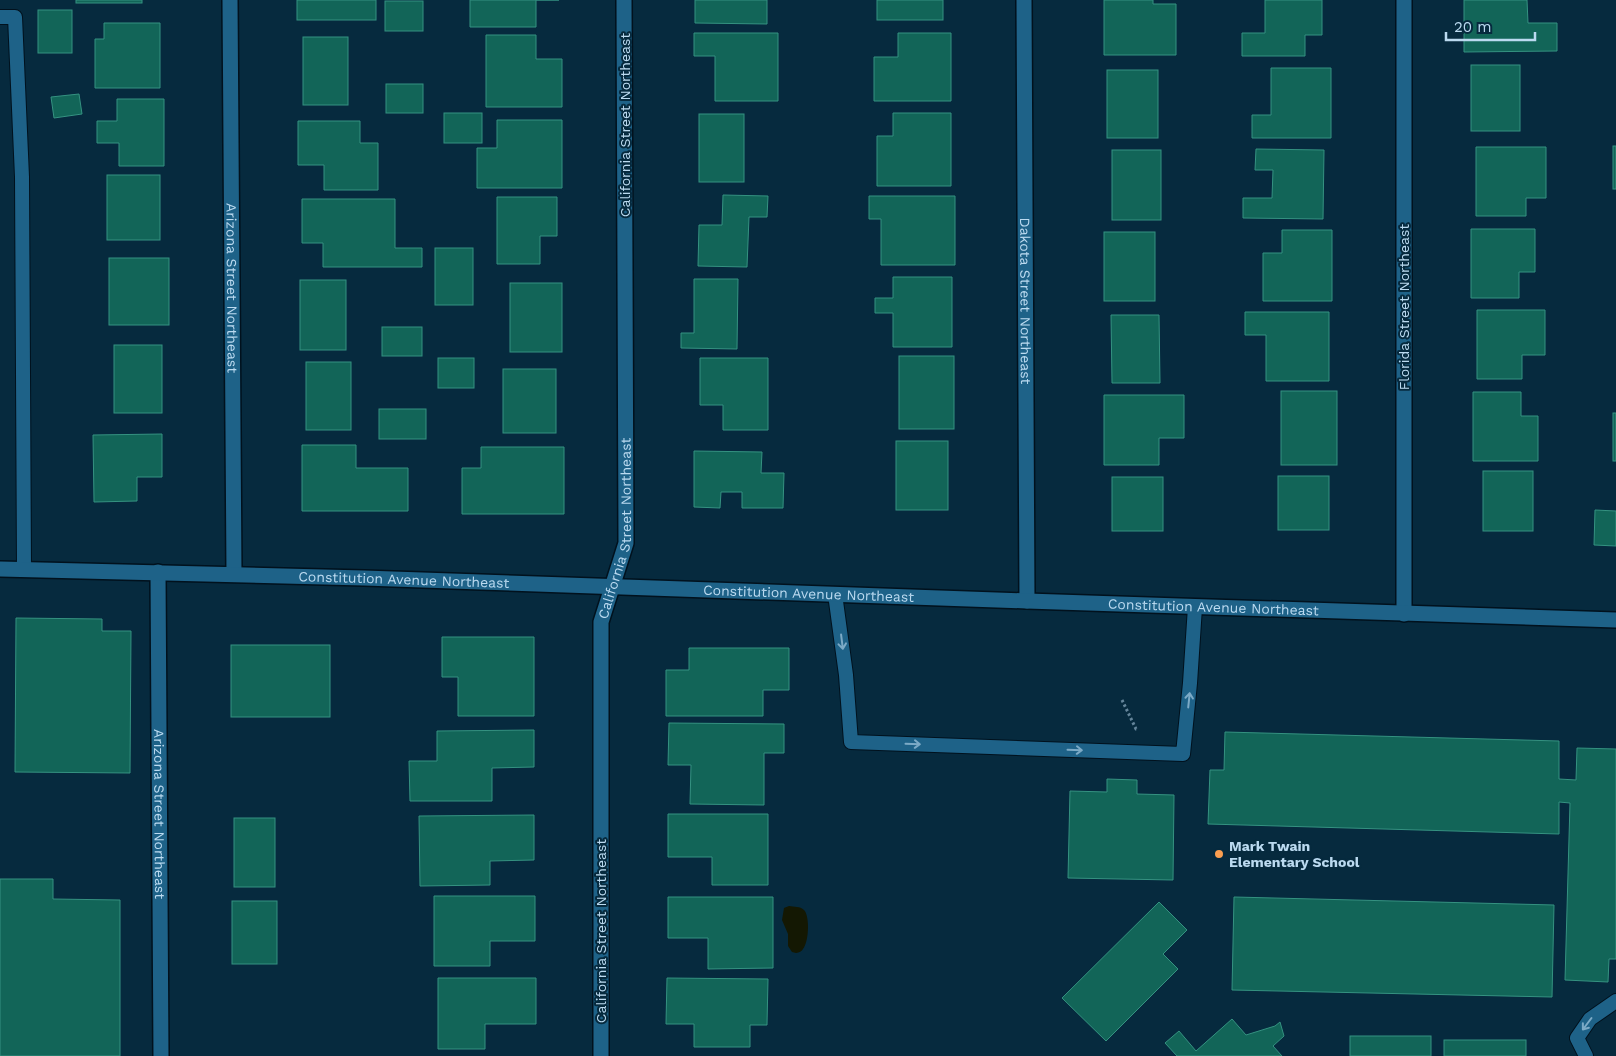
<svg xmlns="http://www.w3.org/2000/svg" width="1616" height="1056" font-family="'Work Sans',sans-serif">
<rect width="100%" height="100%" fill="#062a3e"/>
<path fill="#141803" d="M789,906C794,907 800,906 804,910C810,916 809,942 803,949C801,952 800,952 796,953L792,952L788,946V934L782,920L784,908Z"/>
<g fill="#126558" stroke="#359281">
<rect x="76" y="0" width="66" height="3"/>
<rect x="297" y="0" width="79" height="20"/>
<polygon points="470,0 559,0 536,0 536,27 470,27"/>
<polygon points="695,0 767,0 767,24 695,23"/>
<rect x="877" y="0" width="66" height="20"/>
<polygon points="1104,0 1153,0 1153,4 1176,4 1176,55 1104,55"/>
<polygon points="1265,0 1322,0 1322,35 1305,35 1305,56 1242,56 1242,33 1265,33"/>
<polygon points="1464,0 1527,0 1528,23 1557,23 1557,51 1464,52"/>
<rect x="385" y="1" width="38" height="30"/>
<rect x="38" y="10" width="34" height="43"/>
<polygon points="104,23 160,23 160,88 95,88 95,39 104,39"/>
<polygon points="694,33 778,33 778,101 715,101 715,56 694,56"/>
<polygon points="898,33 951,33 951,101 874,101 874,57 898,57"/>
<polygon points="486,35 536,35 536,59 562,59 562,107 486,107"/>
<rect x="303" y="37" width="45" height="68"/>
<rect x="1471" y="65" width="49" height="66"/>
<polygon points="1271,68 1331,68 1331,138 1252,138 1252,115 1271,115"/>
<rect x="1107" y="70" width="51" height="68"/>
<rect x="386" y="84" width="37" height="29"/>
<polygon points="79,94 82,114 54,118 51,97"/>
<polygon points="117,99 164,99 164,166 119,166 119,143 97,143 97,121 117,121"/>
<rect x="444" y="113" width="38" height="30"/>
<polygon points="893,113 951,113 951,186 877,186 877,136 893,136"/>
<rect x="699" y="114" width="45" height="68"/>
<polygon points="497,120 562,120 562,188 477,188 477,148 497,148"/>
<polygon points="298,121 360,121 360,143 378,143 378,190 324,190 324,165 298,165"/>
<rect x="1613" y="146" width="3" height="43"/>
<polygon points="1476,147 1546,147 1546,198 1526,198 1526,216 1476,216"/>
<polygon points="1256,149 1324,150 1323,219 1243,218 1243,198 1272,198 1273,170 1255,170"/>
<rect x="1112" y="150" width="49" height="70"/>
<rect x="107" y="175" width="53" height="65"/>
<polygon points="723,195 768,196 767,217 749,217 747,267 698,266 699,225 722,225"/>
<polygon points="869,196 955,196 955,265 881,265 881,219 869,219"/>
<polygon points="497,197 557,197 557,236 540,236 540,264 497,264"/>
<polygon points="302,199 395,199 395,248 422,248 422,267 323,267 323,243 302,243"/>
<polygon points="1471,229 1535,229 1535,272 1519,272 1519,298 1471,298"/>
<polygon points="1282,230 1332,230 1332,301 1263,301 1263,253 1282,253"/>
<rect x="1104" y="232" width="51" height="69"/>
<rect x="435" y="248" width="38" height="57"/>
<rect x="109" y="258" width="60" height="67"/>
<polygon points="893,277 952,277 952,347 893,347 893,313 875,313 875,298 893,298"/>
<polygon points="694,279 738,279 737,349 681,348 681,333 694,333"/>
<rect x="300" y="280" width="46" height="70"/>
<rect x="510" y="283" width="52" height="69"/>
<polygon points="1477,310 1545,310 1545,355 1522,355 1522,379 1477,379"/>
<polygon points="1245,312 1329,312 1329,381 1266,381 1266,335 1245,335"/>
<polygon points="1111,315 1159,315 1160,383 1112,383"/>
<rect x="382" y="327" width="40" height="29"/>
<rect x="114" y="345" width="48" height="68"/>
<rect x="899" y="356" width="55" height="73"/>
<rect x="438" y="358" width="36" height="30"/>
<polygon points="700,358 768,358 768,430 723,430 723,405 700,405"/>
<rect x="306" y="362" width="45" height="68"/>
<rect x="503" y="369" width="53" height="64"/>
<rect x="1281" y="391" width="56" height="74"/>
<polygon points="1473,392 1521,392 1521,416 1538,416 1538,461 1473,461"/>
<polygon points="1104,395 1184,395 1184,438 1159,438 1159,465 1104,465"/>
<rect x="379" y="409" width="47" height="30"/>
<rect x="1613" y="413" width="3" height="48"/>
<polygon points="162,434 162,477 137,477 137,501 94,502 93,435"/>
<rect x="896" y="441" width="52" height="69"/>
<polygon points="302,445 356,445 356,468 408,468 408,511 302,511"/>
<polygon points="481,447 564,447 564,514 462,514 462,468 481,468"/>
<polygon points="694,451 762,452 761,473 784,473 783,508 742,508 742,492 721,492 720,508 694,507"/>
<rect x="1483" y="471" width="50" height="60"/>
<rect x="1278" y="476" width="51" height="54"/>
<rect x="1112" y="477" width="51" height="54"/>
<polygon points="1595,510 1616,511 1616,546 1594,545"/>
<polygon points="16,618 102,619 102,631 131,631 130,773 15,772"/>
<polygon points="442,637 534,637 534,716 458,716 458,677 442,677"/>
<rect x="231" y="645" width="99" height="72"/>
<polygon points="689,648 789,648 789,690 763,690 763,716 666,716 666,670 689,670"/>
<polygon points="669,723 784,724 784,753 764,753 764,805 690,804 691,765 668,765"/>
<polygon points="534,730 534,767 492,768 492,801 410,801 409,761 437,761 437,731"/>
<polygon points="1225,732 1559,741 1559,779 1576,780 1577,748 1616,749 1616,959 1609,959 1608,982 1565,980 1570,803 1559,802 1559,834 1208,824 1210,770 1224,770"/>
<polygon points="1107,779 1137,780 1137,794 1174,795 1173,880 1068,878 1070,791 1107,792"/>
<polygon points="668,814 768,814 768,885 712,885 712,857 668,857"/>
<polygon points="534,815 534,860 490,861 490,885 420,886 419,816"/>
<rect x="234" y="818" width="41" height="69"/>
<polygon points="0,879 53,879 53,899 120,900 120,1056 0,1056"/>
<polygon points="434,896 535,896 535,941 490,941 490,966 434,966"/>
<polygon points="668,897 773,897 773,968 708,969 708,938 668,938"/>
<polygon points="1234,897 1554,905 1552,997 1232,990"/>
<rect x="232" y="901" width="45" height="63"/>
<polygon points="1159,902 1187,930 1163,954 1178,969 1106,1041 1062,998"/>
<polygon points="438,978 536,978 536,1024 485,1024 485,1049 438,1049"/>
<polygon points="667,978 768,979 767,1025 750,1025 750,1047 694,1047 694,1024 666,1024"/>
<polygon points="1232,1019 1246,1035 1275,1026 1280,1022 1284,1036 1273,1046 1282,1056 1177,1056 1165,1043 1179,1031 1196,1051"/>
<rect x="1350" y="1036" width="81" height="20"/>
<rect x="1444" y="1040" width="82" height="16"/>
</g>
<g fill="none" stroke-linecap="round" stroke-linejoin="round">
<g stroke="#01111d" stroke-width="16">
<g id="lane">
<polyline points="0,17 15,17 22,177 24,570"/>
<polyline points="835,594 846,675 851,742 1183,754 1190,683 1195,607"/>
<polyline points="1586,1056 1577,1038 1590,1019 1616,1001"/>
</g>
</g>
<g stroke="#01111d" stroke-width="18">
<g id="street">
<path id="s1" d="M230,0L234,574"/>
<path id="s2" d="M1024,0L1027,601"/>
<polyline points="1404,0 1404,614"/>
<path id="s3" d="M158,572L161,1056"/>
<path id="s4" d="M601,1056V622L626,543L624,0"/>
</g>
</g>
<g stroke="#01111d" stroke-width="18">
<g id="secondary">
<path id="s5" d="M0,569L364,578L1027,601L1616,620"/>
</g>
</g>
<polyline stroke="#64859a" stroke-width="3" stroke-dasharray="2.5 2.5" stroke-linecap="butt" points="1122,700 1136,729 1138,729"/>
<use href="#lane" stroke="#1e6288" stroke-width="14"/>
<use href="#street" stroke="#1e6288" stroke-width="15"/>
<use href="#secondary" stroke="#1e6288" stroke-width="15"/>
</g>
<defs><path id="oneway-shaft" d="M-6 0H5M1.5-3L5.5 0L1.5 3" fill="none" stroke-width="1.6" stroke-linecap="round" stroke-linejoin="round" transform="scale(1.25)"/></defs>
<g stroke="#7caac6">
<use href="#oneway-shaft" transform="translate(842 642) rotate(83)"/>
<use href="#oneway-shaft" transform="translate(1189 700) rotate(-84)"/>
<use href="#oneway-shaft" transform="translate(913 744) rotate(2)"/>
<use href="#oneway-shaft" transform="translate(1075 750) rotate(2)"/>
<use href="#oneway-shaft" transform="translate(1587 1024) rotate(127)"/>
</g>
<circle fill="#fb9e50" stroke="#062a3e" stroke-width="2" cx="1219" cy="854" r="5"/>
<g text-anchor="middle" stroke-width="4" stroke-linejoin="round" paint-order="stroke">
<g font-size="14" fill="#bbdaf0" stroke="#062a3e">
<text transform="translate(625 125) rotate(-90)" y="5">California Street Northeast</text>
<text dy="5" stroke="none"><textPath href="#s1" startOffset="288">Arizona Street Northeast</textPath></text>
<text dy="5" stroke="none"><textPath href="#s2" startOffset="301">Dakota Street Northeast</textPath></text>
<text transform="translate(1404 307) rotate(-90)" y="5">Florida Street Northeast</text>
<text dy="5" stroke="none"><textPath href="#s4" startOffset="530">California Street Northeast</textPath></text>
<text dy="5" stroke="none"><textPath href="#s5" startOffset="404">Constitution Avenue Northeast</textPath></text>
<text dy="5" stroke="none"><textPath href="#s5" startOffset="809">Constitution Avenue Northeast</textPath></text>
<text dy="5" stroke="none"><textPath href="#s5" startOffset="1214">Constitution Avenue Northeast</textPath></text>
<text dy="5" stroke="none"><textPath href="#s3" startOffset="242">Arizona Street Northeast</textPath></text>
<text transform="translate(601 931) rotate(-90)" y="5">California Street Northeast</text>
</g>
<g font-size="14" font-weight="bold" fill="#bbdaf0" stroke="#062a3e" text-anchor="start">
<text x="1229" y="851">Mark Twain<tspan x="1229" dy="16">Elementary School</tspan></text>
</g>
</g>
<path d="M1446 32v8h89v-8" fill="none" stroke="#bbdaf0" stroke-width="2.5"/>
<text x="1454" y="32" font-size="15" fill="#bbdaf0" stroke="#062a3e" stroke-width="4" paint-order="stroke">20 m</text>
</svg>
